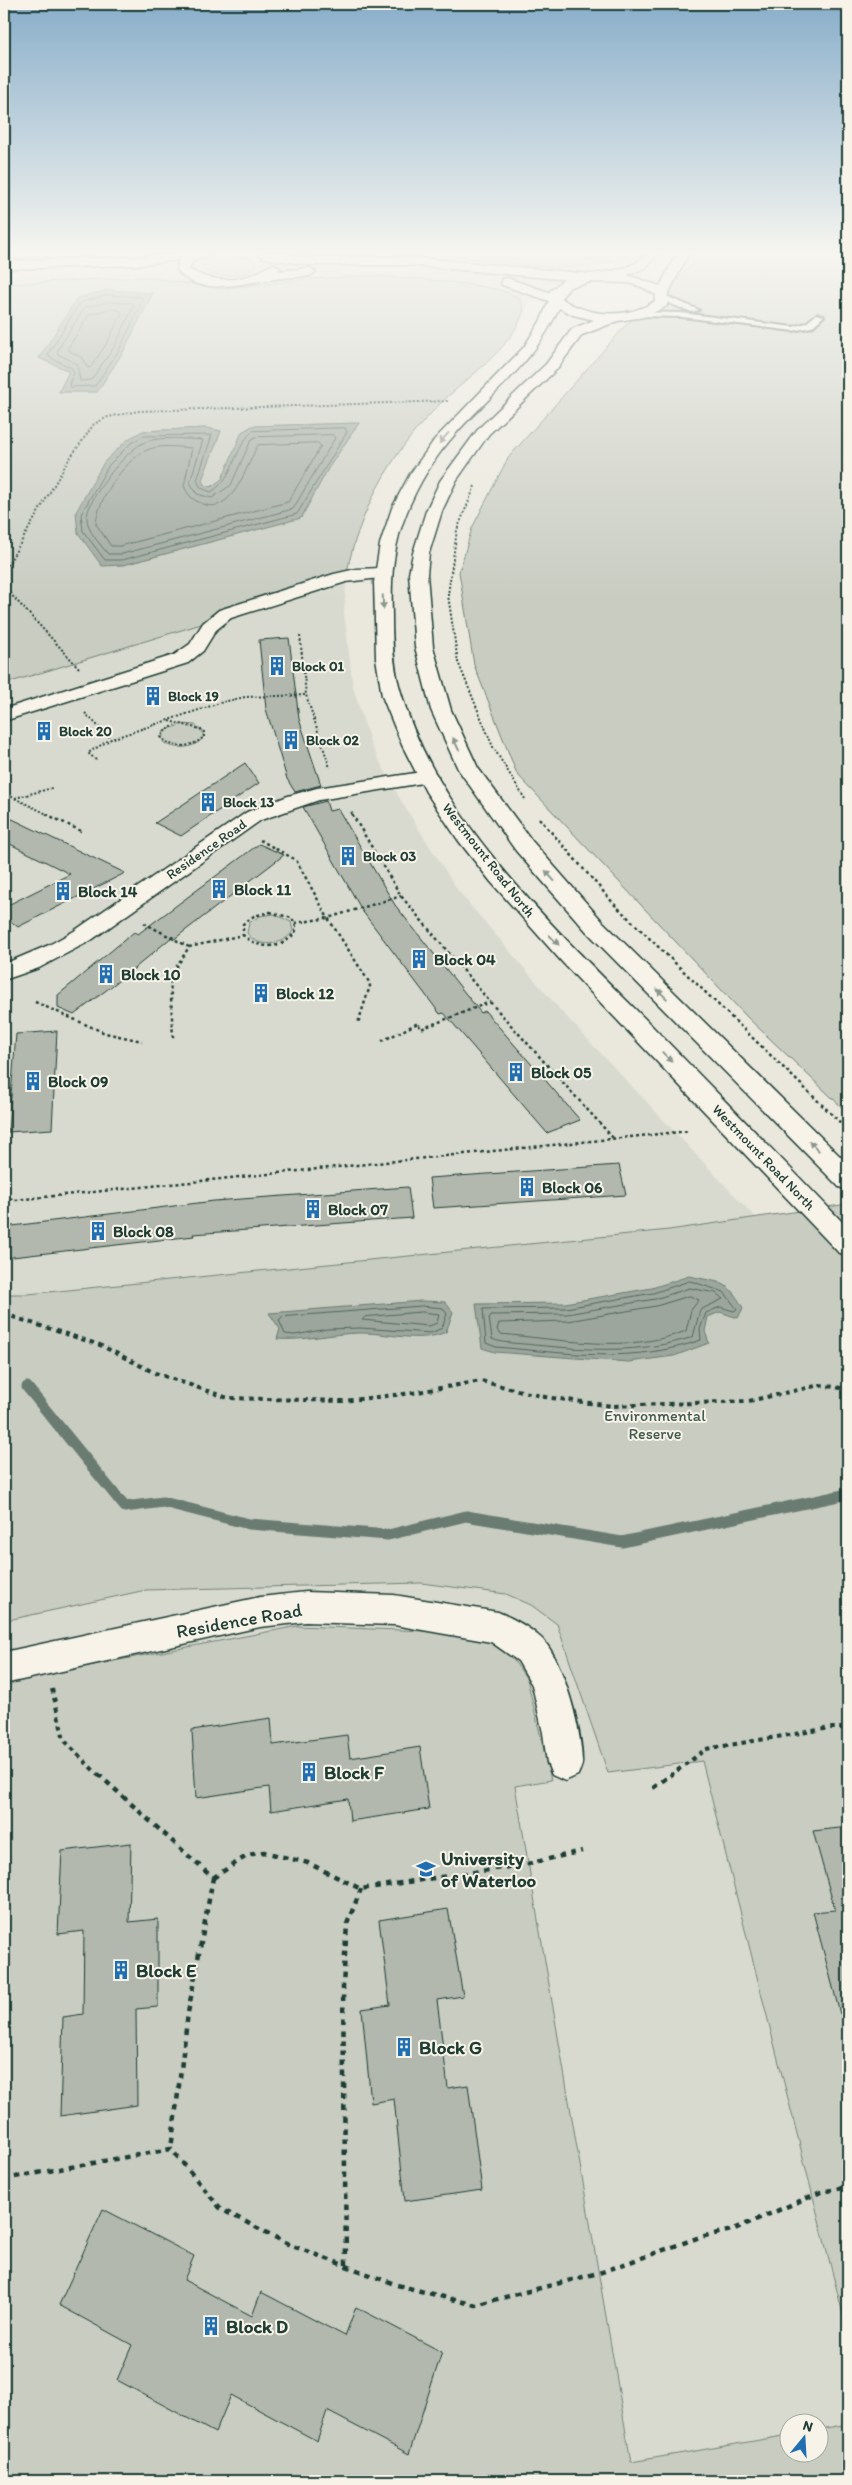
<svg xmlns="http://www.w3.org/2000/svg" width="852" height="2485" font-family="Itim,sans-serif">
<rect width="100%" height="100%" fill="#eae8dd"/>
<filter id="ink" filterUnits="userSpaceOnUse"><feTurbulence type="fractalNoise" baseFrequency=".02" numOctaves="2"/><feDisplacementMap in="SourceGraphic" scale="10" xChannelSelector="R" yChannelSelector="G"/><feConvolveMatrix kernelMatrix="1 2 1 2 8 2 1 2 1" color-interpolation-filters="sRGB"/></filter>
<g filter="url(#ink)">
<path fill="#d9dacf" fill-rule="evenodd" d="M4,251H634L551,284L524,310L520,324L492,356L433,410L401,449L375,492L352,547L347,572L344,612L353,687L371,745L401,801L459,892L561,1011L848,1316V2481H4ZM790,2422H820V2452H790Z"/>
<g fill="#c8ccc1" stroke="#74847a" fill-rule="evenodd">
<polygon points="4,251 169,251 146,255 4,258"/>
<path d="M299,251H634C591,284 481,256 429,254C385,252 342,253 299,251Z"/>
<polygon points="707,251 848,251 848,1113 747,1017 517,774 474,665 459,572 472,528 508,458 624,327"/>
<path d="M228,255L252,259L257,265C248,278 210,280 201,266L205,260Z"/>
<path d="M369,276C394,277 505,283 519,299C521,302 523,307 524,310C511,352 463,379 434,410C391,454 359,512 347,572L222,608L208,622L4,684V284L145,277L221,289L308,279ZM153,293L123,352L97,392H59L69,371L39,358ZM359,423L329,467L301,518L123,565L143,431L206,428L221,431L201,480L204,485L211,487L222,479L242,432L252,426Z"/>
<path d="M182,724L195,725L203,731V738C194,749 176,750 164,743L162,739L164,731Z"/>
<path d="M274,914L291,922L293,931C283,946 257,949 247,933L249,923L260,916Z"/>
<polygon points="848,1204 848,2334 702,1761 608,1773 557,1624 531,1605 506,1594 421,1583 146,1590 4,1621 4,1294 28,1294 669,1230"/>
<polygon points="298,1626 475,1633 507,1651 527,1679 551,1780 515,1786 631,2462 789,2435 790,2452 820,2452 820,2429 848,2424 848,2481 4,2481 4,1682"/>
</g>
<g fill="#9ca69c" stroke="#6a7c72">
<polygon points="107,290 153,293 123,352 97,392 59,392 69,371 39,358 77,298"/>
<polygon points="359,423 329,467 301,518 123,565 102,566 78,533 76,512 104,462 128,439 143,431 206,428 221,431 202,480 204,485 211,487 222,479 242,432 252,426"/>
<path d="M689,1276C721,1283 727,1279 743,1308L738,1318L720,1312L708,1317L705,1331L709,1343L674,1356L629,1362L495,1352L482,1348L476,1304L565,1303L652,1288Z"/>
<path d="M422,1301L445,1302L453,1312L446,1332C418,1344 387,1332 358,1333C330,1334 304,1341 277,1339L280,1329L269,1313Z"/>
</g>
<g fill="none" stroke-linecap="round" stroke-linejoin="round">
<g stroke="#51675e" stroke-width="1">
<polygon points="108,295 141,297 143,300 119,350 95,386 70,387 69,384 74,373 72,368 49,357 48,354 80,303"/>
<polygon points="108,302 132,303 134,306 114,347 91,380 80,381 77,364 58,354 57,351 84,308"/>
<polygon points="109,309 120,310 122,313 107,343 91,367 88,368 81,357 69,351 68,348 89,315"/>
<path d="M345,428L347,432L297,514L122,560H105L83,531L81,514L109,465L131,443L144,436L212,435L197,480L201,488L211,492C235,478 233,448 253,431Z"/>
<path d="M333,435L335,438L293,509L122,554H108C100,544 87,531 87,518C87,498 127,449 145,442C161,436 186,439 203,440L190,482L197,494L212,498L231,485L251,440L255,437Z"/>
<path d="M318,443L321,446L288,502L120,546H111L96,524C97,501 124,461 145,451C158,444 178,447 192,448L184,486C188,496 193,500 203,504C233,516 247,464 258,445Z"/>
<path d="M690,1281L724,1292L737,1309L734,1311L720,1307L706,1313L700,1329L701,1340C632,1364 567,1353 496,1347L486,1343L483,1309L566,1308L653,1293Z"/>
<path d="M690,1288L716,1293L723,1299L700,1310L693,1337C640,1354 588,1350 534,1345C520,1343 504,1344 492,1339L489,1318L491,1315L567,1314L655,1299Z"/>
<path d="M690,1296L699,1300L691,1310L686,1331C628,1354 560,1339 500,1334L497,1330L499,1323L568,1321L656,1306Z"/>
<polygon points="422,1306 443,1308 447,1314 442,1328 431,1333 360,1328 327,1329 295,1335 285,1334 279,1320 282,1317"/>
<polygon points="422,1312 439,1314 437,1323 429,1326 362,1320 365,1317"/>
</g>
<polyline stroke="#6a7c72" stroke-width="11" points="27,1387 125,1507 163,1502 249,1524 388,1535 466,1516 622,1542 848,1494"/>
</g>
<g fill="#b2b8ae" stroke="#1f3d34">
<polygon points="289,638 299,719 321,785 295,792 287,779 266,709 259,640"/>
<polygon points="245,763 259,783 181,836 155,823"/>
<polygon points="326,801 329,811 338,809 395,905 481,1013 485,1011 580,1120 547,1133 444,1013 440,1014 363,912 303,807"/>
<polygon points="4,815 125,873 18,927 4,916 4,907 70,874 4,841"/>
<polygon points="259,844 284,855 173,940 173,936 135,968 74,1015 58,1008 58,995 134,932 138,934"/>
<polygon points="57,1031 52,1129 8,1132 16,1034"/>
<polygon points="619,1165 626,1195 433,1208 429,1178"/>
<polygon points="408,1187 412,1218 193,1234 194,1236 4,1258 4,1227 214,1201"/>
<polygon points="271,1718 273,1745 347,1735 350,1758 420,1747 429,1809 350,1821 348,1799 271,1811 269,1787 196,1798 192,1730"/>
<polygon points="848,1827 848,2012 840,2014 813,1912 835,1910 813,1831"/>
<polygon points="131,1843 129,1922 158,1919 158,2007 136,2009 137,2105 60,2116 63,2017 83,2014 84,1931 58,1934 62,1851"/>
<polygon points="448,1909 463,1996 437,2000 448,2088 468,2085 482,2190 405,2201 394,2099 371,2103 362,2009 390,2005 379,1920"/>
<polygon points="103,2209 194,2256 184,2280 252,2316 261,2292 345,2336 356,2307 442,2352 409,2454 327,2411 317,2441 231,2395 215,2433 117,2380 132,2345 59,2305"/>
</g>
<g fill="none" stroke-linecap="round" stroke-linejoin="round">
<g stroke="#1f3d34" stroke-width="4">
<g id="service">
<polygon points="660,296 666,296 699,310 692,312 660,300"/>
<polygon points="635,312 682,313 793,327 806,323 817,314 824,316 812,327 793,331 682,317 638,316"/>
</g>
</g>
<g stroke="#1f3d34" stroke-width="3">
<g id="minor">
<polygon points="204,251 217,251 210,255"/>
<polygon points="253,251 266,251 267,252 261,256"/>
<polygon points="382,568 388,569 391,573 388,577 346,582 231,618 216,630 203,651 188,663 4,721 4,709 174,655 190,644 203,623 219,610 334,574 356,569"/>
<polygon points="428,771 435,773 438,777 435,781 319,800 261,820 90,941 39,968 4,980 4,964 49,945 74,931 247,812 288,796 317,788"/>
<path d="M306,1592L394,1595L498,1612C513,1618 529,1627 541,1638C563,1658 582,1731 582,1761C583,1766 579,1771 578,1775L565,1781L552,1775L547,1763L543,1733L532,1685L518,1661L491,1642L394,1625L306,1622L260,1627L4,1684V1652L260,1597Z"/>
</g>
</g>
<g stroke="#1f3d34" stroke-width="3">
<g id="tertiary">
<path d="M198,251H209L210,253L192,262L189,269C207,281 233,283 253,274C260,272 267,266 274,264L280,268L277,271L310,268L316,272L310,276C294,277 278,278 263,281C236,284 197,296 177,270L179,260L138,265L4,269V261L138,257Z"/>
<polygon points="267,251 311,257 408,257 591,274 597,278 591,282 408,265 311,265 263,258 261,255 263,252"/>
<polygon points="507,278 560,296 562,299 555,303 502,285 501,282 502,279"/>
</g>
</g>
<g stroke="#1f3d34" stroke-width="3">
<path id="secondary" d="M649,251H661L645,268L627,275L660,286L678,251H690L668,294L667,306L644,317L618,321L582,335L556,370L489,434L456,481L442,511L429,553L427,574L433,647L451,710L478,768L532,841L603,922L848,1164V1190L839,1187L587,932L516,851L458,769L431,710L415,647L409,574L413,553L426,511L440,481L479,428L546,364L572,329L594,320L573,315L559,308C535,362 495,390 458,431C433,458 414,490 402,525C392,555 391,584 392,615C392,640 393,665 400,689C434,818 561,934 652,1026C717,1093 783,1160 848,1228V1256L838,1252L562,962L491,882L458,840L426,792L402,745L382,696L376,658L374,582L380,544L392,508L410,474L435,439L524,347L541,320L549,300L550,291C554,288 558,283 562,281C591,268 627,279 649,251ZM591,282L629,283L642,287L656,295L655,301C629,319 587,317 561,298L570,287Z"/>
</g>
<g stroke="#1f3d34" stroke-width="2" stroke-dasharray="2 2" stroke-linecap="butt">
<polyline points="475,486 457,530 448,595 458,662 493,747 525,799"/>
<polyline points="300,636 306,695 330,768"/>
<polyline points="79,668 5,588 6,568 68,461 94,424 108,417 139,411 449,401"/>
<polyline points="85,713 111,739"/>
<path d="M169,721L200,729L204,732V737C191,748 173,750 161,737L164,732L175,725"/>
<polyline points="96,760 88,753 111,739 223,702 245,697 306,695"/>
<polyline points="4,793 49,815"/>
<polyline points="15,798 52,788"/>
<polyline points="351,812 353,815"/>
</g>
<g stroke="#1f3d34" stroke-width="2.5" stroke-dasharray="3 3" stroke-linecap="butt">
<polyline points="46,814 83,832"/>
<polyline points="352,814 401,896 490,1002 614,1139"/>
<polyline points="539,818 615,905 848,1130"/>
<polyline points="260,840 296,860 328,918 369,982 370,986 358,1023"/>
<path d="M270,912L292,918L297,929C285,950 260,951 243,935V924L254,916Z"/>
<polyline points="144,923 189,947 170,977 173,1038"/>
<polyline points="295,923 328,918 401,896"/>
<polyline points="189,947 243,935"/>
<polyline points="35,1002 105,1033 142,1041"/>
<polyline points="382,1041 418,1023 421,1029 490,1002"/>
<polyline points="4,1196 15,1200 689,1131"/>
</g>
<g stroke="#1f3d34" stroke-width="4" stroke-dasharray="4.5 4.5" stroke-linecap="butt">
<polyline points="4,1314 100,1345 155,1373 228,1398 343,1401 412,1393 481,1381 545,1397 612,1406 749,1401 820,1385 848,1389"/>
<polyline points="52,1689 64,1740 99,1776"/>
<polyline points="670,1776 706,1749 830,1728 848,1728"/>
</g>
<g stroke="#1f3d34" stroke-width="4.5" stroke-dasharray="5.5 5.5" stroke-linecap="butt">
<polyline points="98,1774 213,1878 188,2013 171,2149"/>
<polyline points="653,1788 672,1774"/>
<polyline points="213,1878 248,1855 264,1852 308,1863 361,1889 528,1864 582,1851"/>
<polyline points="4,2179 171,2149 221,2209 290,2245 397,2285 475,2305 602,2272 700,2237 732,2230 821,2192 848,2187"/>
<polyline points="346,2265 343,1985 347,1924 361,1889"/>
</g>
<use href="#service" fill="#f7f3e8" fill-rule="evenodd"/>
<use href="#minor" fill="#f7f3e8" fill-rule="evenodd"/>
<use href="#tertiary" fill="#f7f3e8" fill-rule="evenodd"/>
<use href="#secondary" fill="#f7f3e8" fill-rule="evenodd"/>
</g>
<defs><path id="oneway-solid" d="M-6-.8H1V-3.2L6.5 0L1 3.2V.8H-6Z" transform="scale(1.25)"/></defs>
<g fill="#8b988e">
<use href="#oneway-solid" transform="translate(444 438) rotate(131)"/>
<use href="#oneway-solid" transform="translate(383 602) rotate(88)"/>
<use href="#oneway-solid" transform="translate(456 744) rotate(-115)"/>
<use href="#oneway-solid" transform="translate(550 876) rotate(-131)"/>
<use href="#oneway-solid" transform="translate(554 940) rotate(46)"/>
<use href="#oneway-solid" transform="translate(662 994) rotate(-135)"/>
<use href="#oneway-solid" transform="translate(667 1057) rotate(46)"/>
<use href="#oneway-solid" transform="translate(814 1146) rotate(-135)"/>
</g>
</g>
<linearGradient id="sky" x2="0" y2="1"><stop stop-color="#89aeca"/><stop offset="0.42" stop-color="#f6f5f0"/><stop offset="1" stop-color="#f6f5f0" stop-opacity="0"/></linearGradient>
<rect width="852" height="599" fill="url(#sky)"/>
<defs>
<g id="building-bare" transform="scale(1.5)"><path d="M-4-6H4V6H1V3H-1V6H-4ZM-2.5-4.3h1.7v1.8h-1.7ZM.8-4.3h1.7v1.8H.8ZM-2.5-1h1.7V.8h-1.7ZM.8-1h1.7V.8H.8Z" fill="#1f6fb2" stroke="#f7f3e8" stroke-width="2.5" paint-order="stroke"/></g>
<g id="university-bare" transform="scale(1.5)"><path d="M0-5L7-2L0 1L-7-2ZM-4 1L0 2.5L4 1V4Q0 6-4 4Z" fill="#1f6fb2" stroke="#f7f3e8" stroke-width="2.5" paint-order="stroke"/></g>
</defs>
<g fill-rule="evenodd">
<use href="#building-bare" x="277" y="666"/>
<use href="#building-bare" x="153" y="696"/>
<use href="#building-bare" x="44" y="731"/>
<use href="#building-bare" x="291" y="740"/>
<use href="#building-bare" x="208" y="802"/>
<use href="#building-bare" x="348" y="856"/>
<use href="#building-bare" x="219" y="889"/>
<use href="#building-bare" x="63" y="891"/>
<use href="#building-bare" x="419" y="959"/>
<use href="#building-bare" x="106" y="974"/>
<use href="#building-bare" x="261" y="993"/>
<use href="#building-bare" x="516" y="1072"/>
<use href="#building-bare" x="33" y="1081"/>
<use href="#building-bare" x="527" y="1187"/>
<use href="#building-bare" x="313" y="1209"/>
<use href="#building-bare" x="98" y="1231"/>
<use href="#building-bare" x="309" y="1772"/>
<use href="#university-bare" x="426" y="1869"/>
<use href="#building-bare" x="121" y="1970"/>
<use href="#building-bare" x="404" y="2047"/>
<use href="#building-bare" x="211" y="2326"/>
</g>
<g text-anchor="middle" stroke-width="4" stroke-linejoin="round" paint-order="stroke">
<g font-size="14" font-weight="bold" fill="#1f3d34" stroke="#f7f3e8" text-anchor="start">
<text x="292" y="671">Block 01</text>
<text x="168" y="701">Block 19</text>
<text x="59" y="736">Block 20</text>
<text x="306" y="745">Block 02</text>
<text x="223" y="807">Block 13</text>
<text x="363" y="861">Block 03</text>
</g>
<g font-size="14" fill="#1f3d34" stroke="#f7f3e8">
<text transform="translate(206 849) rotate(-35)" y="5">Residence Road</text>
<text transform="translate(489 860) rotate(52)" y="5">Westmount Road North</text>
<text transform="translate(764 1157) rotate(46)" y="5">Westmount Road North</text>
</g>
<g font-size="16" font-weight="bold" fill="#1f3d34" stroke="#f7f3e8" text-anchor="start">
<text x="234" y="895">Block 11</text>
<text x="78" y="897">Block 14</text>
<text x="434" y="965">Block 04</text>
<text x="121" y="980">Block 10</text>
<text x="276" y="999">Block 12</text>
<text x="531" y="1078">Block 05</text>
<text x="48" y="1087">Block 09</text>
<text x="542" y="1193">Block 06</text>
<text x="328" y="1215">Block 07</text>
<text x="113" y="1237">Block 08</text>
</g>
<g font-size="16" fill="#415a50" stroke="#f7f3e8">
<text x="655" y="1421">Environmental<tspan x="655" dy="18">Reserve</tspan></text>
</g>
<g font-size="19" fill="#1f3d34" stroke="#f7f3e8">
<text transform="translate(239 1620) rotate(-10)" y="7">Residence Road</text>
</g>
<g font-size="19" font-weight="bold" fill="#1f3d34" stroke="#f7f3e8" text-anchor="start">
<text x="324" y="1779">Block F</text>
<text x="441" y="1865">University<tspan x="441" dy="22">of Waterloo</tspan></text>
<text x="136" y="1977">Block E</text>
<text x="419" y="2054">Block G</text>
<text x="226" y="2333">Block D</text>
</g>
</g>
<rect width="852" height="2485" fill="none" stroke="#f7f3e8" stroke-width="20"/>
<rect x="10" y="10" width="832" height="2465" fill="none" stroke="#1f3d34" stroke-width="2" filter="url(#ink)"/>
<g transform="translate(804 2438) rotate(18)"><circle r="24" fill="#f7f3e8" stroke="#a1aaa0"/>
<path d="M0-4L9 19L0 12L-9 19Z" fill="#1f6fb2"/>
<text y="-8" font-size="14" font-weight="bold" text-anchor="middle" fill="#1f3d34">N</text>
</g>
</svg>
